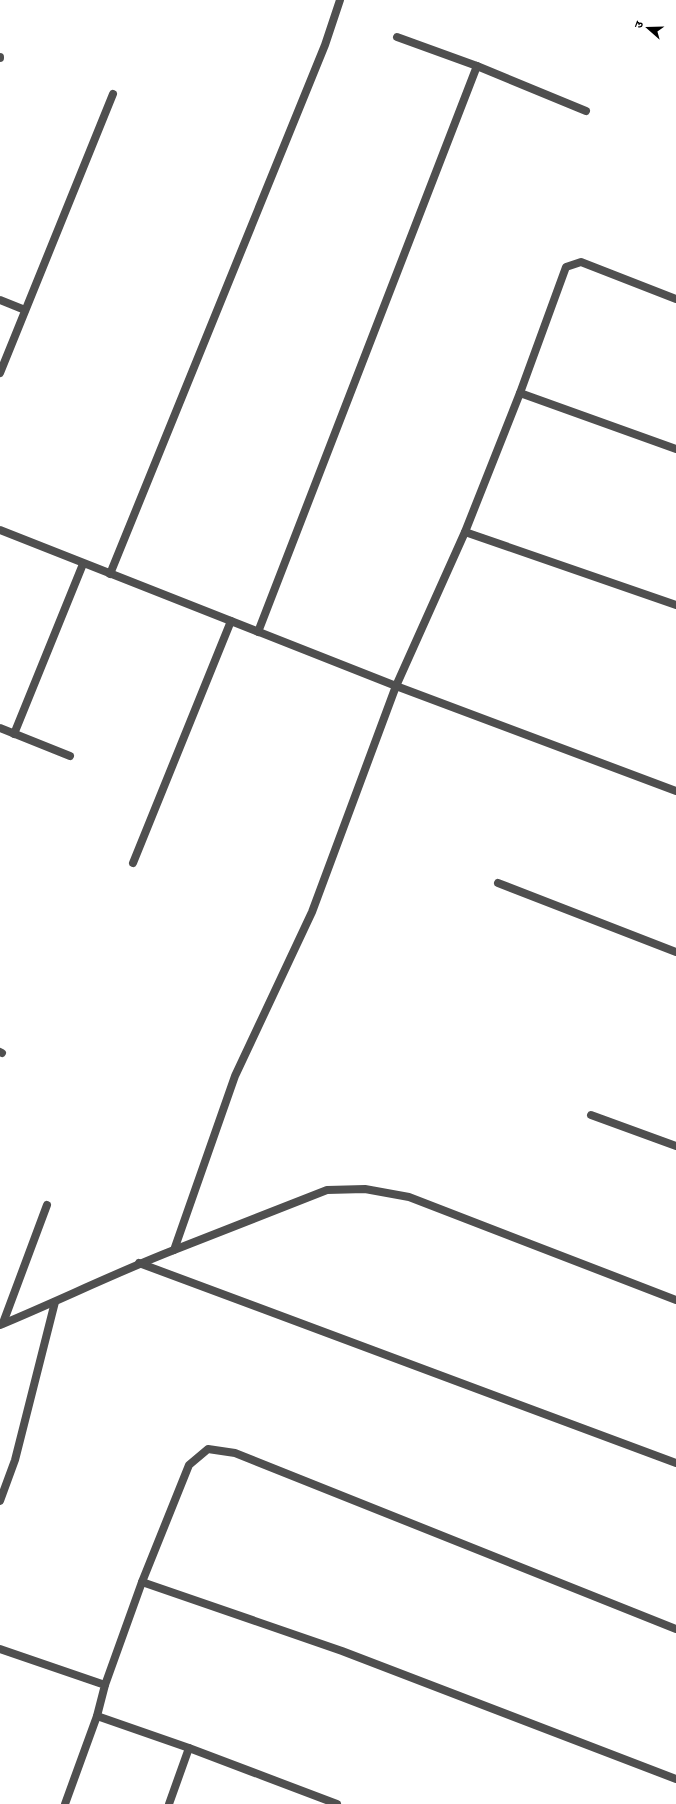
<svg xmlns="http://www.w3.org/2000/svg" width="676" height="1804" font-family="'Work Sans','Noto Sans Devanagari',sans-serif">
<rect width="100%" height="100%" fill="#fff"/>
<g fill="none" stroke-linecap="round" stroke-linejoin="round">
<g stroke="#4f4f4f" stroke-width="8">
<polyline points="397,37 477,66 586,111"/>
<polyline points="0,58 0,57"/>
<polyline points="0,300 25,310"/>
<polyline points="0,373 113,94"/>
<polyline points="520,393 566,267 581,262 676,299"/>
<polyline points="0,530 396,686 676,791"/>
<polyline points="465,532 676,605"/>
<polyline points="110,574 325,45 340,0"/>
<polyline points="258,632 477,66"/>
<polyline points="0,728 70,756"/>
<polyline points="14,734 83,564"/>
<polyline points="133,863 231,621"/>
<polyline points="498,883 676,952"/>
<polyline points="0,1052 2,1053"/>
<polyline points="591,1115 676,1146"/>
<polyline points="174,1250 327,1190 365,1189 409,1197 676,1300"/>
<polyline points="139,1263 676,1463"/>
<polyline points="3,1323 47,1205"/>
<path d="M0,1325C58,1301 115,1273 174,1250L235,1076L312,912L396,686L465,532L520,393L676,449"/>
<polyline points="0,1501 15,1460 55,1302"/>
<polyline points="142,1582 342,1651 676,1779"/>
<polyline points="0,1649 105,1685 97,1716 189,1748 337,1804"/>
<polyline points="105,1685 142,1582 189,1465 208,1449 235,1453 676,1629"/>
<polyline points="65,1804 97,1716"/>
<polyline points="169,1804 189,1748"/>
</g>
</g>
<g transform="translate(648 28) rotate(290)" stroke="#ffffff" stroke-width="3" paint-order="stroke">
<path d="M0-3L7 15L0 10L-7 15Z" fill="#000000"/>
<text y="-6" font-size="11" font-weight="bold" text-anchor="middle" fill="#000000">उ</text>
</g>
</svg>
